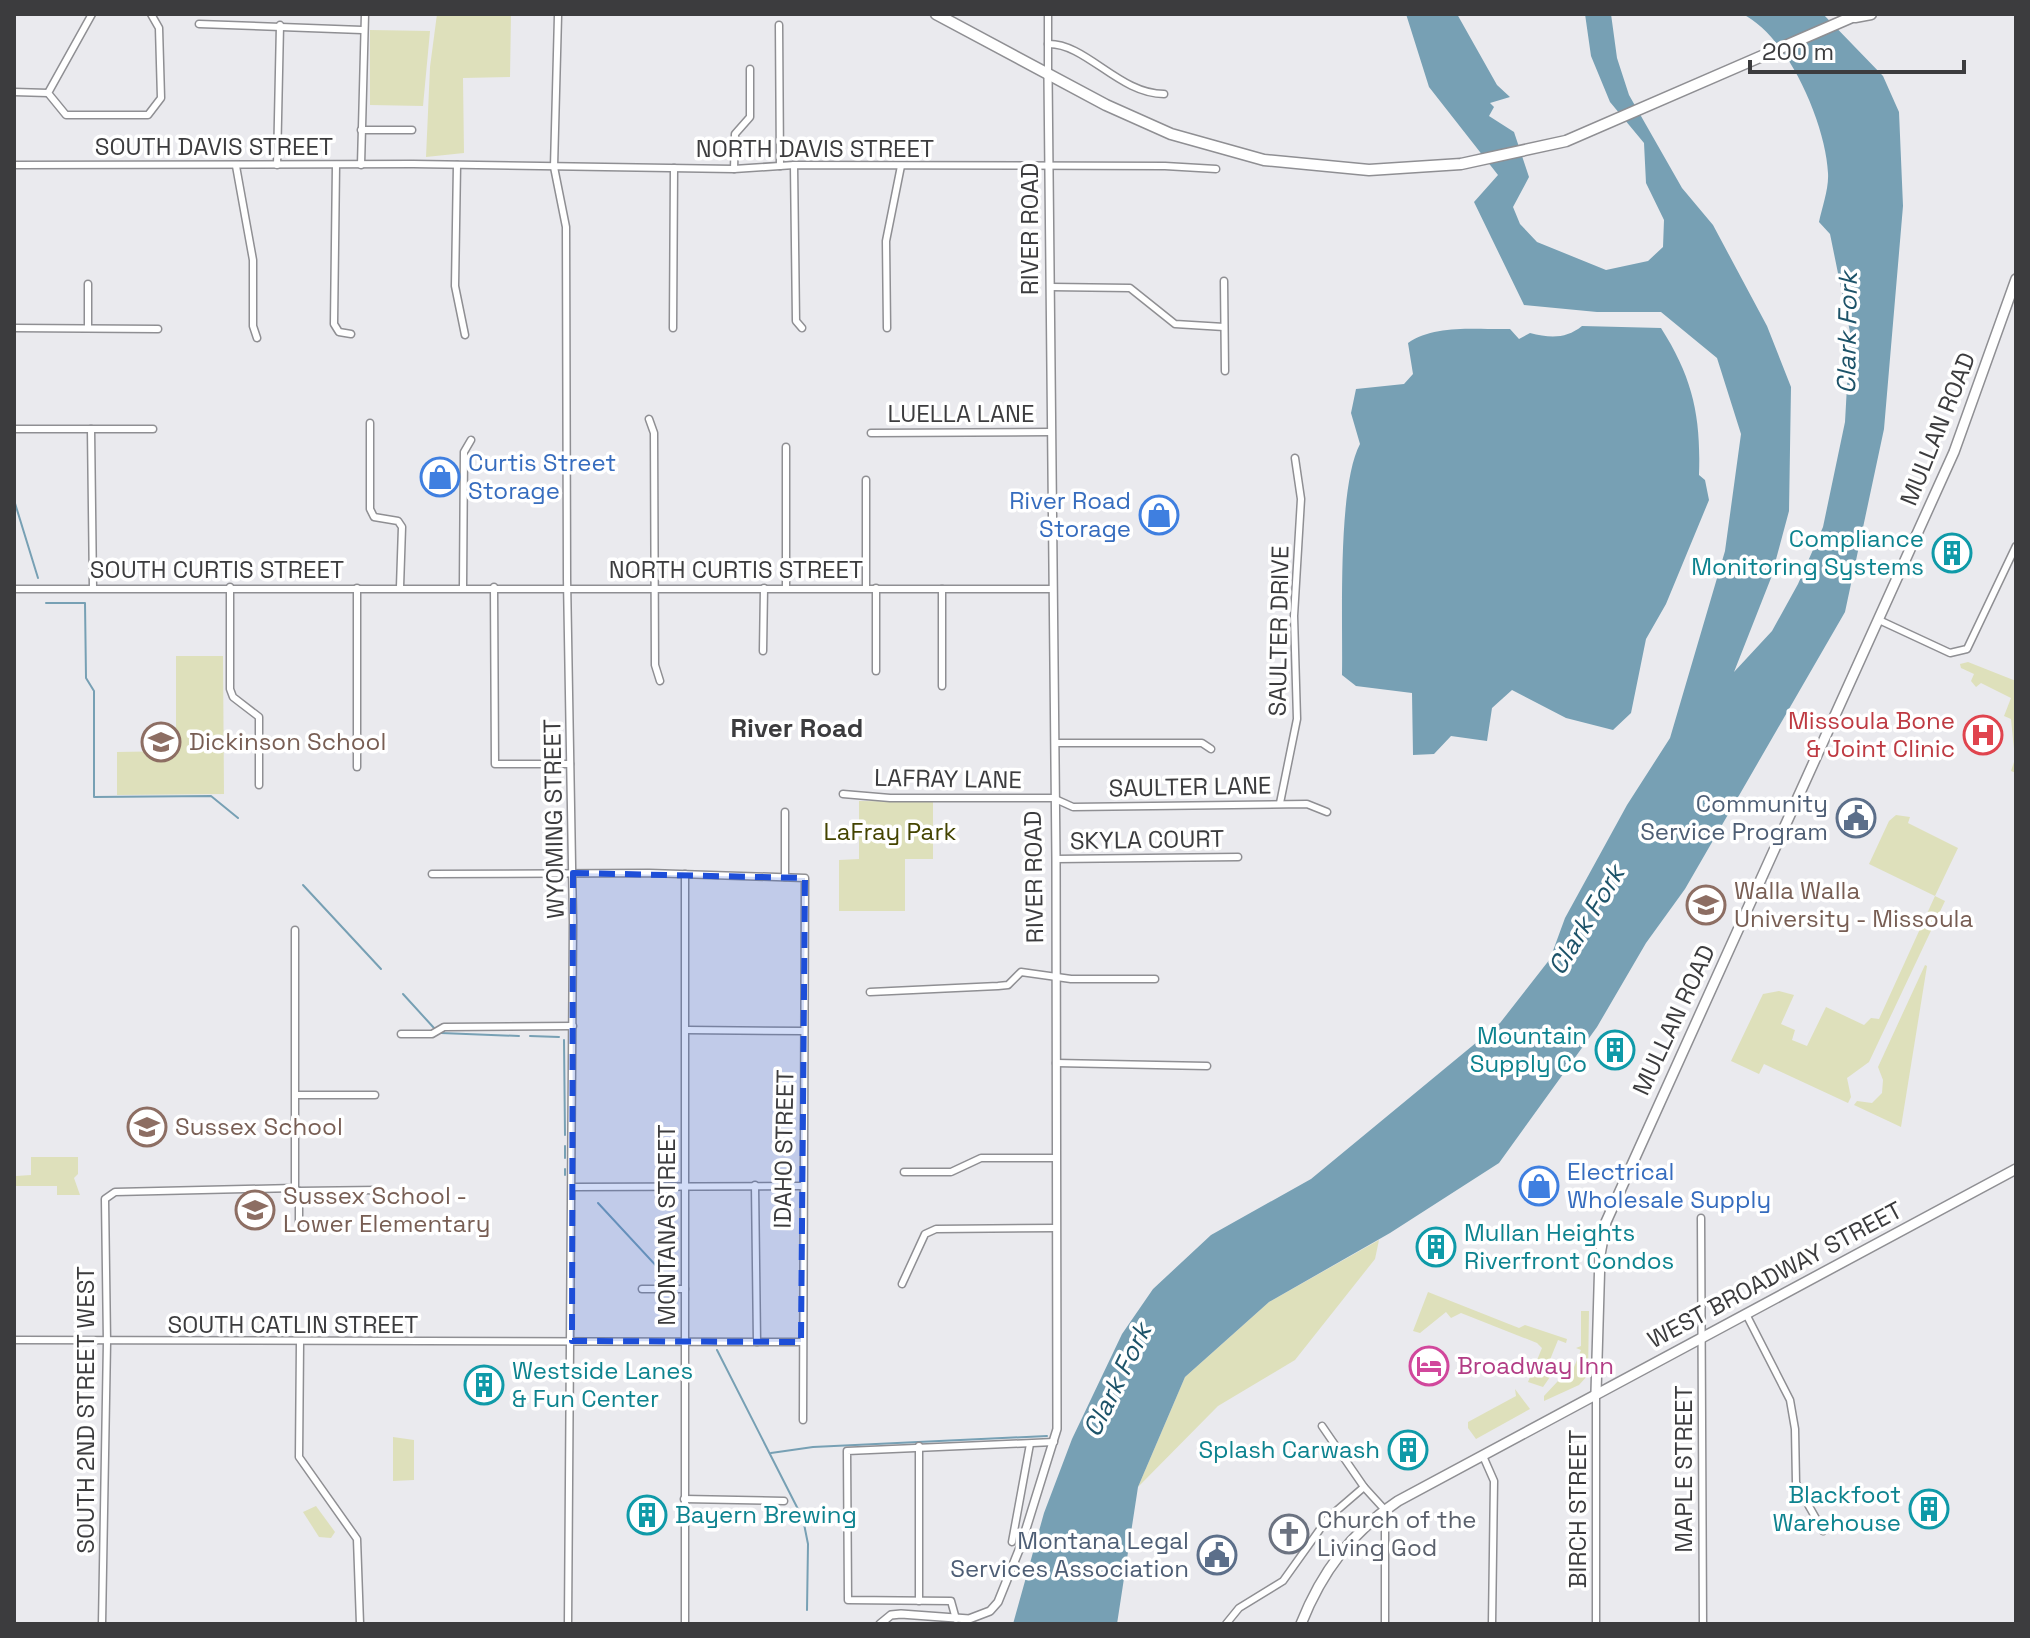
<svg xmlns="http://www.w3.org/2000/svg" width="2030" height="1638" font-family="'Space Grotesk',sans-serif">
<rect width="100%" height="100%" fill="#eaeaee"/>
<g fill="#dee0bb">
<polygon points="437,14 511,14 510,77 463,78 464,153 426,157 430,67"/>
<polygon points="370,30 430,31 423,106 370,105"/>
<polygon points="176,656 223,656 224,794 117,795 117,752 176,751"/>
<polygon points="1968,662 2016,681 2016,773 2011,771 2015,759 2011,719 2004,716 2011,698 1981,683 1976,687 1971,681 1974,674 1961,668 1960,664"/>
<polygon points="859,801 933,802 933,859 905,859 905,911 839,911 839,860 859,859"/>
<polygon points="1896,815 1910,817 1908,823 1958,848 1935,896 1945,901 1869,1062 1847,1078 1851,1097 1848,1103 1764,1064 1759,1074 1731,1061 1763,994 1779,991 1794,995 1781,1024 1795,1030 1792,1040 1807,1046 1826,1007 1864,1025 1871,1018 1879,1019 1935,896 1869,864 1889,821"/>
<polygon points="1925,965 1927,966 1901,1127 1854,1105 1857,1101 1872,1103 1882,1093 1883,1080 1878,1067"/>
<polygon points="31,1157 78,1157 78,1174 74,1178 80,1195 57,1195 57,1186 16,1186 16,1176 31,1175"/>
<polygon points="1379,1240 1375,1259 1295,1360 1218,1406 1138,1487 1185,1377 1269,1302"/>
<polygon points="1428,1292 1519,1328 1525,1325 1567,1339 1566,1343 1558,1340 1545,1372 1550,1377 1543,1387 1528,1382 1542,1348 1537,1343 1461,1313 1451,1318 1446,1312 1420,1333 1413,1331"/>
<polygon points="1581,1311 1589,1311 1588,1375 1579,1385 1544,1401 1544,1396 1558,1381 1568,1382 1581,1350 1576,1348 1581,1346"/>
<polygon points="1515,1389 1530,1409 1476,1439 1468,1428 1468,1422 1516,1396"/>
<polygon points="393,1437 414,1440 414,1480 393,1481"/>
<polygon points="316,1506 335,1532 331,1538 319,1537 303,1512"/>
</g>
<g fill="#77a0b4">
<path d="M1406,14H1457L1497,85L1510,97L1490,103L1494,107L1489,116L1514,132L1529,177L1513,207L1520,224L1537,242L1606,270L1648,261L1663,247L1664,220L1646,183L1644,143L1610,102L1591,56L1585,14H1611L1617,58L1629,95L1682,188L1713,225L1767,326L1791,387L1789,511L1771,578L1734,672L1772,631L1798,584L1823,527L1845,422L1850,332L1830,234L1819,222C1822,207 1829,189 1828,173C1826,125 1788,35 1742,14H1823L1883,76L1899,112L1903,206L1884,429L1845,612L1685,889L1646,943L1597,1027L1499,1163L1390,1233L1269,1302L1185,1377L1138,1487L1117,1624H1013L1044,1513L1072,1439L1122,1334L1153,1289L1211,1235L1311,1179L1500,1023L1550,959L1565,918L1627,805L1670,738L1725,551L1741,434L1717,358L1661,312H1597L1524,305L1474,202L1498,175L1429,87Z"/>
<path d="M1582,326L1661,328C1693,378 1701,417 1699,475L1705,480L1709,500L1666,604L1646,639L1631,713L1613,730L1566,718L1512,690L1492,708L1487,741L1451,736L1434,754L1413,755L1412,693L1356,686L1342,675C1343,621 1337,487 1360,444L1351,413L1356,389L1404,384L1413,374L1408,343C1435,324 1478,330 1510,329L1519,339L1530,333C1550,338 1566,339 1582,326Z"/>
</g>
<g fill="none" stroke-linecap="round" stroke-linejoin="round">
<g stroke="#77a0b4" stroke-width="2">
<polyline points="14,500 38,578"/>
<polyline points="46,603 85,603 86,678 94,691 94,797 211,796 238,818"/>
<polyline points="303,885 381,969"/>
<polyline points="403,994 434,1028"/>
<polyline points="441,1033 519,1036"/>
<polyline points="530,1036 559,1037"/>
<polyline points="564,1040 565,1135"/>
<polyline points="565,1146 565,1158"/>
<polyline points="565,1169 565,1175"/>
<polyline points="598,1203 673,1284"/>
<polyline points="717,1350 803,1519 808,1544 807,1610"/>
<polyline points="771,1453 813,1447 1047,1436"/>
</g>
<g stroke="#8f8f93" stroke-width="9">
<g id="minor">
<polyline points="92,14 48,93 66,115 148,115 161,98 159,28 151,14"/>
<polyline points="1048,14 1048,74"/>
<polyline points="558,16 554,167 566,227 567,579 573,922 568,1624"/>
<polyline points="199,24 362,30"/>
<polyline points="779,25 780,166"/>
<path d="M1048,44C1086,43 1119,94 1164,94"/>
<polyline points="14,92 48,93"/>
<polyline points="361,130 412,130"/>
<polyline points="14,165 413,164 734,169 794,165 1165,166 1216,169"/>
<polyline points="277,165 280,25"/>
<polyline points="336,165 334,324 339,332 351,334"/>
<polyline points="361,165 365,14"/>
<polyline points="457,165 455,286 465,335"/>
<polyline points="794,165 796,321 802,328"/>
<polyline points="236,166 253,260 253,326 257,338"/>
<polyline points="734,169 735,134 750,117 750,69"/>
<polyline points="1224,281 1225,371"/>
<polyline points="88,284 88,328"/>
<polyline points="1051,287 1130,288 1175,324 1224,327"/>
<polyline points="14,328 158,329"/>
<polyline points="673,328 674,168"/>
<polyline points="887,328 886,241 901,166"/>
<polyline points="649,419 654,433 655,665 660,681"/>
<polyline points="370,423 370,509 374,517 398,521 402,527 400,587"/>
<polyline points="14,429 153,429"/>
<polyline points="91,429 93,588"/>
<polyline points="871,433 1051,432"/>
<polyline points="786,447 786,588"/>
<polyline points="866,480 866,588"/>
<polyline points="230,587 230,689 233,697 259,717 259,785"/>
<polyline points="463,587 464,452 471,440"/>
<polyline points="494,587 495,764 570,764"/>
<polyline points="357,588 357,767"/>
<polyline points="876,588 876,671"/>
<polyline points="14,589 1052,589"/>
<polyline points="942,589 942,686"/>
<polyline points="1879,620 1950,653 1967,649 2016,546"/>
<polyline points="763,651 764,588"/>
<polyline points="1055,743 1202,743 1211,749"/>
<polyline points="843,794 890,798 1053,798 1073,807 1307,804 1327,812"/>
<polyline points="1280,803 1297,719 1294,616 1301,499 1295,458"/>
<polyline points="1056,859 1238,857"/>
<polyline points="432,874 649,873 805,878 803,1420"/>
<polyline points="785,877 785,812"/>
<polyline points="870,992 998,986 1008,985 1021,972 1071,979 1155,979"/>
<polyline points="687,1030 804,1031"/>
<polyline points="401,1034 432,1034 444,1027 573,1026"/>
<polyline points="1056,1063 1207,1066"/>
<polyline points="296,1095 375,1095"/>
<polyline points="904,1172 951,1172 981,1158 1055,1158"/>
<polyline points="755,1185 757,1342"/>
<polyline points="573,1187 801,1186"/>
<polyline points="295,1188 295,930"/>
<polyline points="299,1191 379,1190"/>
<polyline points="1701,1218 1703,1624"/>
<polyline points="299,1227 299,1191"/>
<polyline points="902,1284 925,1234 936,1229 1056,1228"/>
<polyline points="642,1289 685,1289"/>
<polyline points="1746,1314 1790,1400 1795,1429 1796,1483 1823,1531"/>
<polyline points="14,1340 801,1342"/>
<polyline points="300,1343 299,1457 357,1539 360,1624"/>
<polyline points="1322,1426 1364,1487 1385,1510 1385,1624"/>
<polyline points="1483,1456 1494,1481 1492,1624"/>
<polyline points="684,1499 784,1501"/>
<polyline points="1012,1542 1030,1444"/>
<polyline points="919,1601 919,1446"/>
<polyline points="956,1619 951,1601 848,1600 847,1451 1054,1442"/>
<polyline points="102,1624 107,1342 105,1199 115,1192 295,1188"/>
<polyline points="685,1624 685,874"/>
<polyline points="1226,1624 1239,1608 1283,1581 1328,1518 1364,1487"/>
<polyline points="1596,1624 1596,1393"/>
</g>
</g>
<g stroke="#8f8f93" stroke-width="10">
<polyline id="tertiary" points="880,1624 891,1615 901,1614 969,1619 990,1611 998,1602 1021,1545 1057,1429 1056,859 1048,75"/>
</g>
<g stroke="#8f8f93" stroke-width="12">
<g id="primary">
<polyline points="1596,1393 1600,1255 1606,1222 1954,452 2016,279"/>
<path d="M1301,1624C1322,1571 1351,1533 1398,1501L2016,1169"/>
</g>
</g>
<g stroke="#8f8f93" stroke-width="13">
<g id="trunk">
<polyline points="936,14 1106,105 1171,134 1264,160 1369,170 1461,164 1566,141 1859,14"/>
<polyline points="1855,17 1871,14"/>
</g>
</g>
<use href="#minor" stroke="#fff" stroke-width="6"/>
<use href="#tertiary" stroke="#fff" stroke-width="7"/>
<use href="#primary" stroke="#fff" stroke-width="9"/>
<use href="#trunk" stroke="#fff" stroke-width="10"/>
</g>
<path fill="#1d4ed8" fill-opacity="0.2" stroke="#1d4ed8" stroke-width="6" stroke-dasharray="16 10" stroke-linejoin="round" d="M573,873L805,878L801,1342L572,1341Z"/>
<defs>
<g id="shop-ring" transform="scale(2)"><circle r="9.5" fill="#fff" stroke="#3f7fe0" stroke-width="1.5"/><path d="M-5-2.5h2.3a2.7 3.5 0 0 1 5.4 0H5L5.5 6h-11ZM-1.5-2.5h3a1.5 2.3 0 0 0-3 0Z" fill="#3f7fe0"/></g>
<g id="building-ring" transform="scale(2)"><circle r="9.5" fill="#fff" stroke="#0f9aa8" stroke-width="1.5"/><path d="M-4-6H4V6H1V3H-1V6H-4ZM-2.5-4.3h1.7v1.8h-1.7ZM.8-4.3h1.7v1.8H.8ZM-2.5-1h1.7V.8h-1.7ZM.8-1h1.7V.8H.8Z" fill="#0f9aa8"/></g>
<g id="hospital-ring" transform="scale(2)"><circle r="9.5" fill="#fff" stroke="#e0444e" stroke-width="1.5"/><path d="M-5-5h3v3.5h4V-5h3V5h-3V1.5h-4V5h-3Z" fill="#e0444e"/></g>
<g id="school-ring" transform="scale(2)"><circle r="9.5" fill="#fff" stroke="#8d6e63" stroke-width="1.5"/><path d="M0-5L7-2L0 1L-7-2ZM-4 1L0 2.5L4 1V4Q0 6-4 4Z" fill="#8d6e63"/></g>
<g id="civic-ring" transform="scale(2)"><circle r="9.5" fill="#fff" stroke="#5c6f8a" stroke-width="1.5"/><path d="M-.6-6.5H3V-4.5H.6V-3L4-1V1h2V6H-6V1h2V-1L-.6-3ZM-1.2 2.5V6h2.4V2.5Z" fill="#5c6f8a"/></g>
<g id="university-ring" transform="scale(2)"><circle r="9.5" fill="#fff" stroke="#8d6e63" stroke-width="1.5"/><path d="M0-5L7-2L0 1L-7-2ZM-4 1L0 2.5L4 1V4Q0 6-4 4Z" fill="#8d6e63"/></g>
<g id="hotel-ring" transform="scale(2)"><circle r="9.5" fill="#fff" stroke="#d1479c" stroke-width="1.5"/><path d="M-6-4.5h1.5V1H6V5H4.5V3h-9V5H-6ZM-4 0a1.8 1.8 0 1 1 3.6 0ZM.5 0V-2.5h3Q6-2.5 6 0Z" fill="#d1479c"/></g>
<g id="church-ring" transform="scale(2)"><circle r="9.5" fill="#fff" stroke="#6b7280" stroke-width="1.5"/><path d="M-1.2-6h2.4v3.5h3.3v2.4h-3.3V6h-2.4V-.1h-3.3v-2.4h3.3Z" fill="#6b7280"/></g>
</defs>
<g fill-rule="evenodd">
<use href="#shop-ring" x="440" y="477"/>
<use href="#shop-ring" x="1159" y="515"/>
<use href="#building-ring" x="1952" y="553"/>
<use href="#hospital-ring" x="1983" y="735"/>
<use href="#school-ring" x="161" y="742"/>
<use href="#civic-ring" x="1856" y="818"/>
<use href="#university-ring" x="1706" y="905"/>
<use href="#building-ring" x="1615" y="1050"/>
<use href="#school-ring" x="147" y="1127"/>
<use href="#shop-ring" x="1539" y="1186"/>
<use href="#school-ring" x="255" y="1210"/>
<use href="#building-ring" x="1436" y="1247"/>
<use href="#hotel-ring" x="1429" y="1366"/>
<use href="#building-ring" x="484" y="1385"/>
<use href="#building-ring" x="1408" y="1450"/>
<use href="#building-ring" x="1929" y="1509"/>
<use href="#building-ring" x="647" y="1515"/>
<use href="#church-ring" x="1289" y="1534"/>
<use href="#civic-ring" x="1217" y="1555"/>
</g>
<g text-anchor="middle" stroke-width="7" stroke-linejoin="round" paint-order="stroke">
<g font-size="24" fill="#3c3c3e" stroke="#fff">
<text x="214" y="155">SOUTH DAVIS STREET</text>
<text x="815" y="157">NORTH DAVIS STREET</text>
<text transform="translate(1030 229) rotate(-90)" y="8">RIVER ROAD</text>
<text x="961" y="422">LUELLA LANE</text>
<text transform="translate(1938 429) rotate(-68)" y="8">MULLAN ROAD</text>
<text x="217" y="578">SOUTH CURTIS STREET</text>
<text x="736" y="578">NORTH CURTIS STREET</text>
<text transform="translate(1279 631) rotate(-89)" y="8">SAULTER DRIVE</text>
<text transform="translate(948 779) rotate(1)" y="8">LAFRAY LANE</text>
<text transform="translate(1190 787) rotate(-1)" y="8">SAULTER LANE</text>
<text transform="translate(554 819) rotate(-91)" y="8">WYOMING STREET</text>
<text transform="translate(1147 840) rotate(-1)" y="8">SKYLA COURT</text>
<text transform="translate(1034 877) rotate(-91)" y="8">RIVER ROAD</text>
<text transform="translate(1674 1020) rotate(-65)" y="8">MULLAN ROAD</text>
<text transform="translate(784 1149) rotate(-89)" y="8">IDAHO STREET</text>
<text transform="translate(667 1225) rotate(-90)" y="8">MONTANA STREET</text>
<text transform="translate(1775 1275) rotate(-28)" y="8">WEST BROADWAY STREET</text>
<text x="293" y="1333">SOUTH CATLIN STREET</text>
<text transform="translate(86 1410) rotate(-90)" y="8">SOUTH 2ND STREET WEST</text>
<text transform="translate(1684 1469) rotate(-90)" y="8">MAPLE STREET</text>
<text transform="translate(1578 1509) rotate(-90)" y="8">BIRCH STREET</text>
</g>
<g font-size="24" fill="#366cbe" stroke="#fff" text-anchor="start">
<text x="468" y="471">Curtis Street<tspan x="468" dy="28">Storage</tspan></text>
<text x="1131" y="509" text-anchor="end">River Road<tspan x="1131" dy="28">Storage</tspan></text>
<text x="1567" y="1180">Electrical<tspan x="1567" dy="28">Wholesale Supply</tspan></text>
</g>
<g font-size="24" fill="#0d838f" stroke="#fff" text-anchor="end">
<text x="1924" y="547">Compliance<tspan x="1924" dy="28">Monitoring Systems</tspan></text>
<text x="1587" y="1044">Mountain<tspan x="1587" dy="28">Supply Co</tspan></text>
<text x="1464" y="1241" text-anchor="start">Mullan Heights<tspan x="1464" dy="28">Riverfront Condos</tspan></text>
<text x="512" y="1379" text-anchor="start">Westside Lanes<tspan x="512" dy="28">&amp; Fun Center</tspan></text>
<text x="1380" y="1458">Splash Carwash</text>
<text x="1901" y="1503">Blackfoot<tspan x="1901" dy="28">Warehouse</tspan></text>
<text x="675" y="1523" text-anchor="start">Bayern Brewing</text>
</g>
<g font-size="24" fill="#be3a42" stroke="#fff" text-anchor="end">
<text x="1955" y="729">Missoula Bone<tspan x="1955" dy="28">&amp; Joint Clinic</tspan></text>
</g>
<g font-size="24" fill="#785e54" stroke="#fff" text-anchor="start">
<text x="189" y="750">Dickinson School</text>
<text x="1734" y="899">Walla Walla<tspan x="1734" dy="28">University - Missoula</tspan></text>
<text x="175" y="1135">Sussex School</text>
<text x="283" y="1204">Sussex School -<tspan x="283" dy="28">Lower Elementary</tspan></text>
</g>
<g font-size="24" fill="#4e5e75" stroke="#fff" text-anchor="end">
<text x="1828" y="812">Community<tspan x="1828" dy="28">Service Program</tspan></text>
<text x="1189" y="1549">Montana Legal<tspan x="1189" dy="28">Services Association</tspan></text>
</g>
<g font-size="24" fill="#440" stroke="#fff">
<text x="890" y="840">LaFray Park</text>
</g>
<g font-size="24" fill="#b23c85" stroke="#fff" text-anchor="start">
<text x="1457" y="1374">Broadway Inn</text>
</g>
<g font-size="24" fill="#5b616d" stroke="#fff" text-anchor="start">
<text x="1317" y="1528">Church of the<tspan x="1317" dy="28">Living God</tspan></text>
</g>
<g font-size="26" font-style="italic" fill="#1d5369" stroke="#fff">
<text transform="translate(1847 333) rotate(-89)" y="9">Clark Fork</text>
<text transform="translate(1586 920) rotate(-59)" y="9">Clark Fork</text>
<text transform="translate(1117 1380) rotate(-64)" y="9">Clark Fork</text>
</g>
<g font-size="26" font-weight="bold" fill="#3c3c3e" stroke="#fff">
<text x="797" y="737">River Road</text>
</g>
</g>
<rect width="2030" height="1638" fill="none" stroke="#3c3c3e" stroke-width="32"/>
<path d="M1750 60v12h214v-12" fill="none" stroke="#3c3c3e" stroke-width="4"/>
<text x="1762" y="60" font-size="24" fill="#3c3c3e" stroke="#ffffff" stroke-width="6" paint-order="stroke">200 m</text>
</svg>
